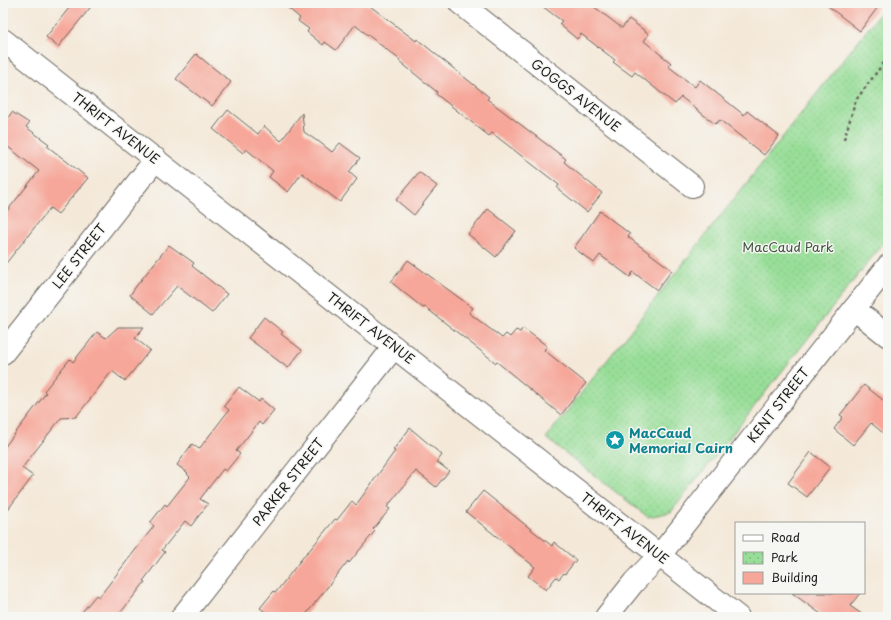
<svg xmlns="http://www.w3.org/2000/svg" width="891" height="620" font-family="'Playpen Sans',sans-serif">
<defs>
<pattern id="park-dots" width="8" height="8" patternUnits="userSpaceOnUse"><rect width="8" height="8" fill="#98de98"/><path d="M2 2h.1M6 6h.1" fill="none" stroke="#82be82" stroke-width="1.8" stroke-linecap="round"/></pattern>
</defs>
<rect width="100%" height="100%" fill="#f6f6f2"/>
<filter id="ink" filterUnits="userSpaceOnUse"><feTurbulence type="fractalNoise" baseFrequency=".025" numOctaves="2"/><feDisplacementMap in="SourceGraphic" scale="8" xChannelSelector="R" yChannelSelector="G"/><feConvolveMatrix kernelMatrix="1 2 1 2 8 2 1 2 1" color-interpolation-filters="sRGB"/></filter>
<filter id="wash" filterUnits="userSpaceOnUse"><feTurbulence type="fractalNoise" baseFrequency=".012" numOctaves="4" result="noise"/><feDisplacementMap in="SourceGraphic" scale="16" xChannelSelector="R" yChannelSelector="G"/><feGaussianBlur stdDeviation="0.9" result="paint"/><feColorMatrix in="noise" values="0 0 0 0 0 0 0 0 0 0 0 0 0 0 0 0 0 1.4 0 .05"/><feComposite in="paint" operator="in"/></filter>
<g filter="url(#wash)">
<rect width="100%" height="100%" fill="#f4e9d9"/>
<polygon fill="url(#park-dots)" stroke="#5a7d5a" points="888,3 888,237 671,512 648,517 546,438"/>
<g id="blocks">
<g fill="#f6a79a">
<polygon points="73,3 94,3 58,47 46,37"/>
<polygon points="282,3 366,3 416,41 417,39 489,97 487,99 566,159 564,162 602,193 587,212 557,188 559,185 492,133 489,136 436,94 437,92 399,61 400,60 355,25 336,50 325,42 323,45 307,32 309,29 298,21 300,18"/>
<polygon points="538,3 589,3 622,28 629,19 649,34 644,41 671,63 668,66 695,87 700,80 744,115 747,111 779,136 764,155 720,120 715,124 681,97 675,104 635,72 632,76 613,62 615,60 581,34 577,39 559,24 562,21"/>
<polygon points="824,3 881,3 860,31"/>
<polygon points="196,54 231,82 212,106 176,79"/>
<polygon points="228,110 258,134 264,126 281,141 302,113 304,132 317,141 318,141 332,152 340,143 360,158 349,172 357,179 340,202 302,173 288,192 269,177 273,171 246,149 243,153 213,129"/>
<polygon points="12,112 29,123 26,127 49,144 47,146 88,178 58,214 50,208 3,267 3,216 39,171 3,143 3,125"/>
<polygon points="419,172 437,186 414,215 396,200"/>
<polygon points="488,209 516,231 496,257 468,234"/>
<polygon points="600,211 630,234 628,237 672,270 657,290 633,272 630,277 600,255 594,263 574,248"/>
<polygon points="169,245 194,263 192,266 227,294 212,313 177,286 153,314 130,295 137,285"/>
<polygon points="408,260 473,308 469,313 502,338 506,334 510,337 516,330 520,332 523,328 547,346 544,350 586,383 561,415 497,362 496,363 425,307 423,308 391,282"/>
<polygon points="264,317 283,332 281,334 302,350 288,368 248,338"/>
<polygon points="118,327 144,327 135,338 150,350 125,381 112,371 76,417 61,418 22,468 33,476 3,516 3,449 46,393 44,391 70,359 73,362 97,332 106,338"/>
<polygon points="864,385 888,404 888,437 871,423 853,445 834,429 843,417 840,415"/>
<polygon points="239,387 259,402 261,399 274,410 262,425 259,422 236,451 240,454 226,471 223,469 200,499 208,504 191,526 185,521 162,550 165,552 143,581 145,582 117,617 78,617 96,595 99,597 154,526 150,523 165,504 167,506 190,477 187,474 188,473 177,465 192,444 199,449 229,410 224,406"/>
<polygon points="410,428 442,455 437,462 449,471 436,487 416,471 387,507 390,509 373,529 375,531 349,563 348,561 304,617 272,617 260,608 274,591 276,592 307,552 308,552 335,519 337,520 352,501 356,505 395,451 393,450"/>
<polygon points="811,452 830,467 807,497 788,483"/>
<polygon points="483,491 552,546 554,542 576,560 565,574 564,573 559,579 556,577 546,590 528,576 535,567 466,512"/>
<polygon points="792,593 860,593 850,606 866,617 825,617"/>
</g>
</g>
</g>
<g filter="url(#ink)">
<use href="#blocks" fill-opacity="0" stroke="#68645e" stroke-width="1"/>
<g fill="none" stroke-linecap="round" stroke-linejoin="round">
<g stroke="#68645e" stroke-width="24">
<g id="minor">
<polyline points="460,3 692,186"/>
<polyline points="854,309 888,336"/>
<polyline points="3,353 156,159"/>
<polyline points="182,617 394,347"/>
<polyline points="606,617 634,582 660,555 888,266"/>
</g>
</g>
<g stroke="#68645e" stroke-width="24">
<polyline id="tertiary" points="3,40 738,617"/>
</g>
<polyline stroke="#68645e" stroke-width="2.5" stroke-dasharray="3 3" stroke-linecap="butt" points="844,139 856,100 888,57"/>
<use href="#minor" stroke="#fff" stroke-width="22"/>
<use href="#tertiary" stroke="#fff" stroke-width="22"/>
</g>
</g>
<defs>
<g id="sight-disc" transform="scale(1)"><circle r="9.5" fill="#0f9aa8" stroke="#f6f6f2"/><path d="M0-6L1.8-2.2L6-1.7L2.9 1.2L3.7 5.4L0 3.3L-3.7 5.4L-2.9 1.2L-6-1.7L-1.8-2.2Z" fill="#fff"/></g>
</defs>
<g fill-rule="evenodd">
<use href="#sight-disc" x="615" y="440"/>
</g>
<g text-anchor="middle" stroke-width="3" stroke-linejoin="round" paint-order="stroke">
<g font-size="13" fill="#1c1c1c" stroke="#f6f6f2">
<text transform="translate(576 95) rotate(38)" y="5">GOGGS AVENUE</text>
<text transform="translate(116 128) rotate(38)" y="5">THRIFT AVENUE</text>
<text transform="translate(79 256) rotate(-52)" y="5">LEE STREET</text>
<text transform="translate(371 328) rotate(38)" y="5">THRIFT AVENUE</text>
<text transform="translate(778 405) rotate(-52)" y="5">KENT STREET</text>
<text transform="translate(288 482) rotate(-52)" y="5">PARKER STREET</text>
<text transform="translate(625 528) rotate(38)" y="5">THRIFT AVENUE</text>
</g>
<g font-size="13" fill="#415641" stroke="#f6f6f2">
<text x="788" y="252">MacCaud Park</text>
</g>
<g font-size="13" font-weight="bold" fill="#0d838f" stroke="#f6f6f2" text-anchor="start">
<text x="629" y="438">MacCaud<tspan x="629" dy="15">Memorial Cairn</tspan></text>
</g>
</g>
<rect width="891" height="620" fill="none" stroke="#f6f6f2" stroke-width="16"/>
<rect x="735" y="522" width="130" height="72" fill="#f6f6f2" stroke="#9f9f9c"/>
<rect x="743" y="535" width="20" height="6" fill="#ffffff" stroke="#9f9f9c"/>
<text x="771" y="542" font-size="12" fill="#1c1c1c">Road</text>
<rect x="743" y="552" width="20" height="12" fill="url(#park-dots)" stroke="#9f9f9c"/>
<text x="771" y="562" font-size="12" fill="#1c1c1c">Park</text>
<rect x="743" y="572" width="20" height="12" fill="#f6a79a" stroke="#9f9f9c"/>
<text x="771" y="582" font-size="12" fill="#1c1c1c">Building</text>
</svg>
